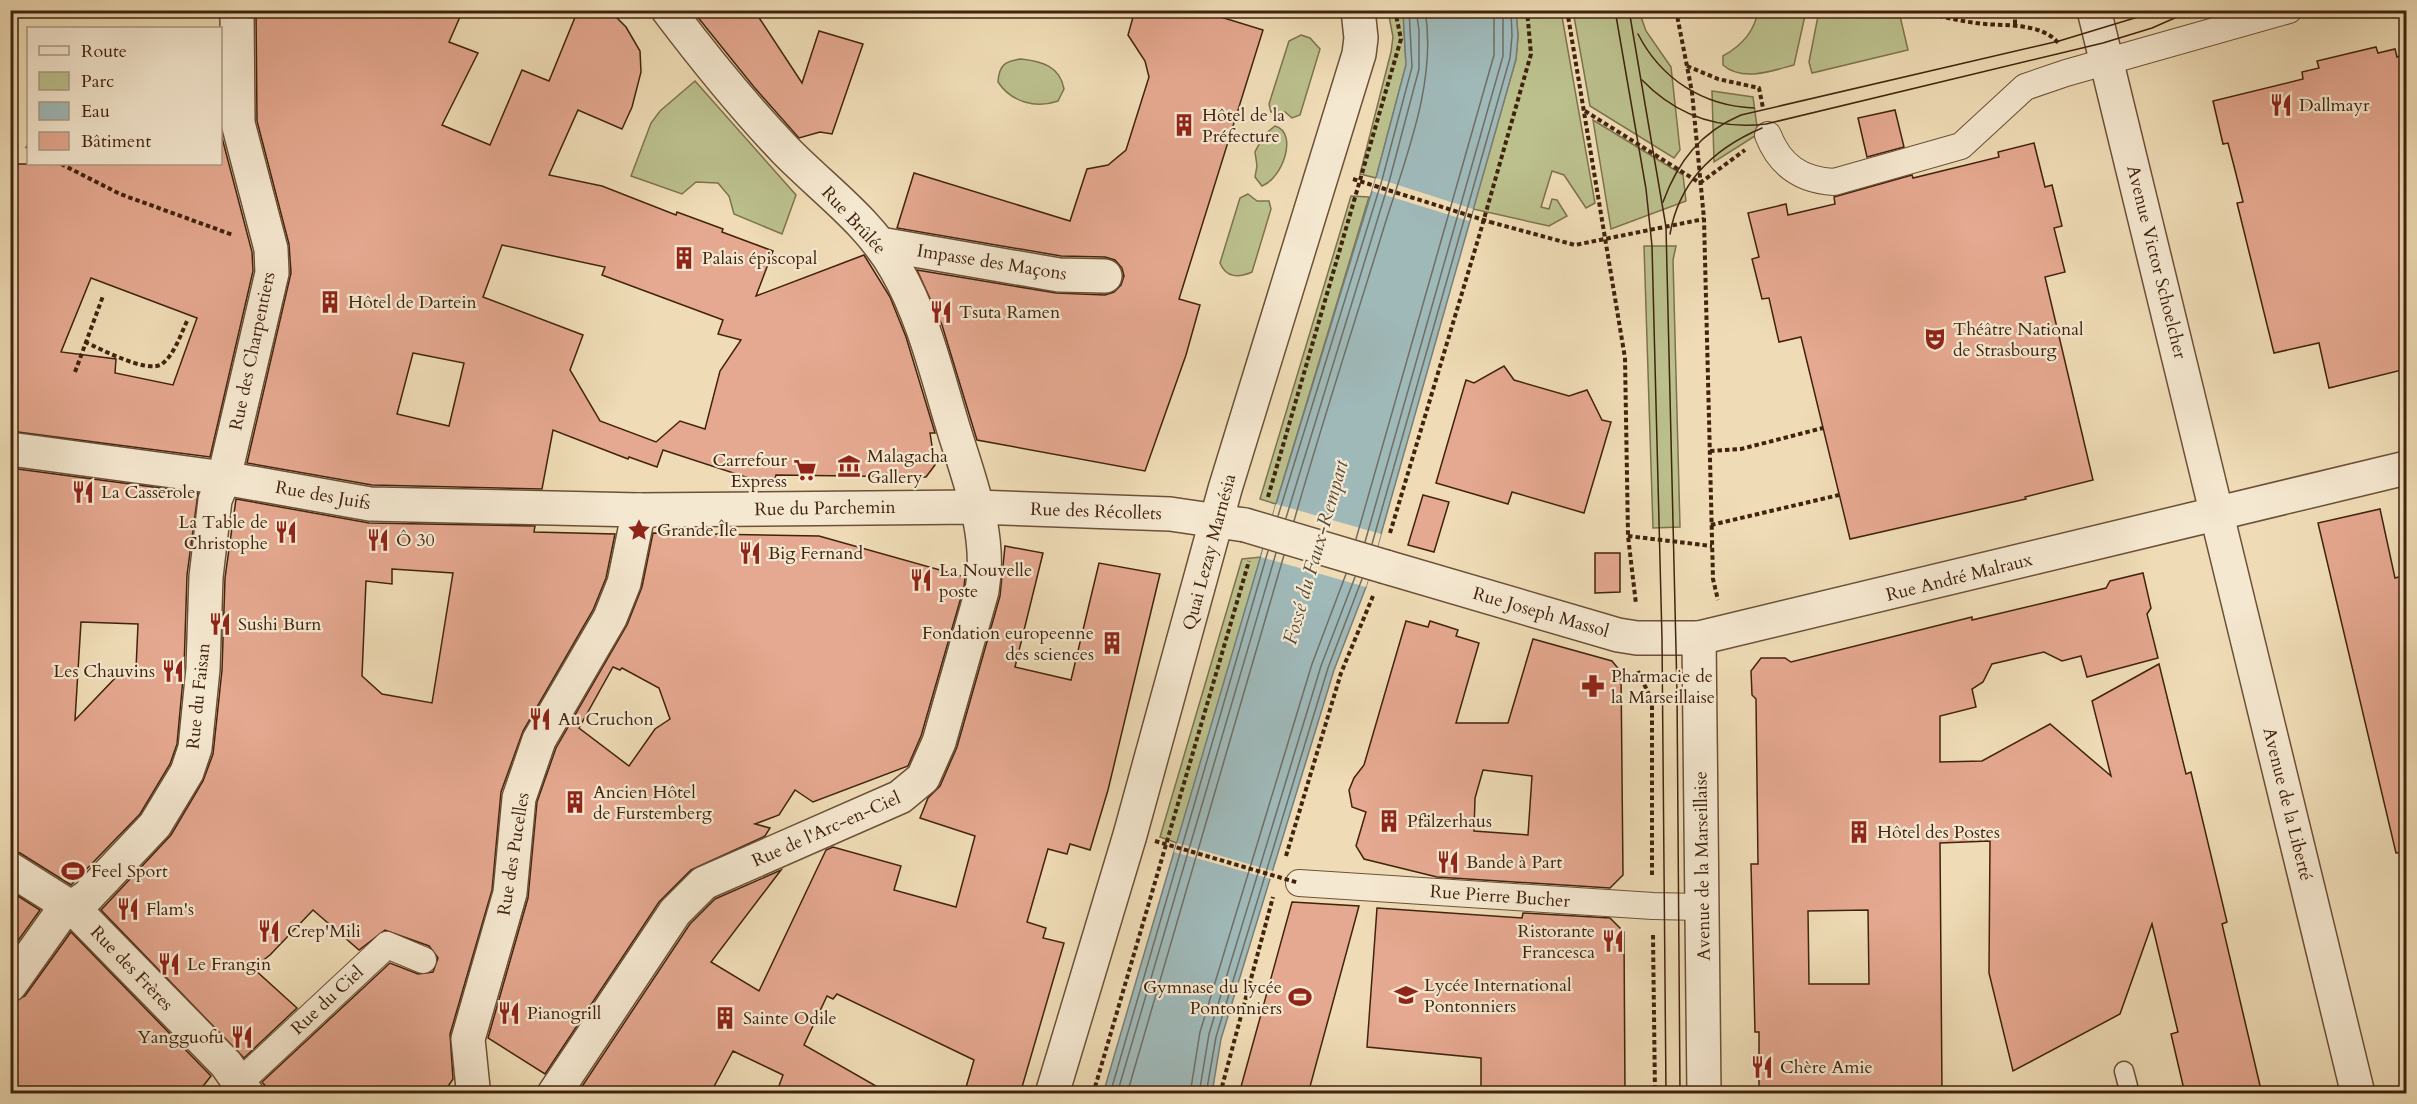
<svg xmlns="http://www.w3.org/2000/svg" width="2417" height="1104" font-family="Cardo,serif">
<rect width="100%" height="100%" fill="#efdcb6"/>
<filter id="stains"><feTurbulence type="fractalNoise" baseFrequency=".00333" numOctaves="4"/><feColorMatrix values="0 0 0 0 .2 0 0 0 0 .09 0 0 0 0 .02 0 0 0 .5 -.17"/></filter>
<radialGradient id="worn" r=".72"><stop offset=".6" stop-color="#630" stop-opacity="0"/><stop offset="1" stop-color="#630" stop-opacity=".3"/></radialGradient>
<g fill="#bbc08d" stroke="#7e724d" stroke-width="1.5">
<path d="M1758,10L1806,11L1794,65C1772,71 1742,82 1723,65V56C1741,46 1755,32 1758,10Z"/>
<polygon points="1388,11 1403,11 1406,65 1376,178 1360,174 1391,52 1393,37"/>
<polygon points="1516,11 1561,11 1595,203 1586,208 1564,175 1552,171 1541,207 1549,209 1552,199 1557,200 1567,216 1549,226 1473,209 1516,59 1518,36"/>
<polygon points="1573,11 1639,11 1646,31 1671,67 1680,150 1674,158 1590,106"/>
<polygon points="1819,11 1887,11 1900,16 1908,50 1812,73 1809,62"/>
<polygon points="1301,35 1310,38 1320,49 1300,115 1292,118 1285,112 1271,112 1269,104 1289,41"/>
<path d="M1021,59C1041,61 1060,66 1064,89L1058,101C1036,109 1011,102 998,82C999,65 1005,61 1021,59Z"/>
<polygon points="695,81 796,195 782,234 734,214 729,196 718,183 696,182 682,194 631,176 651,123 660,111"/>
<polygon points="1712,91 1753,97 1758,134 1714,162"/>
<polygon points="1593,120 1683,175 1686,201 1611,229"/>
<path d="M1275,126C1299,133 1282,179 1262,186L1255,177L1257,166L1255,152L1264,135Z"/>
<path d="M1248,194L1257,201H1269L1271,209L1252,272C1239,278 1226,278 1220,263L1240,198Z"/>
<polygon points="1351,196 1369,197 1276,504 1260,499"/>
<polygon points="1644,246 1676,246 1673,260 1680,527 1653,528"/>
<polygon points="1261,557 1177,843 1160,837 1242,559"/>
</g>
<polygon fill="#9fb9b9" stroke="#797d74" stroke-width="1.5" points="1403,11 1516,11 1518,36 1516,59 1366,587 1334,670 1221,1039 1212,1093 1103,1094 1276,504 1376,178 1406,65"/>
<g fill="#efdcb6">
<polygon points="1376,178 1473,209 1469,221 1372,191"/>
<polygon points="1276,504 1381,534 1366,587 1261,557"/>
<polygon points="1177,843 1273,871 1271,879 1174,852"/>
</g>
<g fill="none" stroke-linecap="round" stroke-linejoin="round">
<g stroke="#706e63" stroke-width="1.5">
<polyline points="1278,516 1382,180 1412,67 1409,10"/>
<polyline points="1286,518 1389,182 1419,69 1419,30 1416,10"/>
<path d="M1294,521C1321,426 1352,331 1381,237C1402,166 1438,85 1425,10"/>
<polyline points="1356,539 1494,55 1494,10"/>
<polyline points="1365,542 1503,56 1503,10"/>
<polyline points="1372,544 1510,58 1512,36 1511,10"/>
<polyline points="1110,1094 1268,551"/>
<polyline points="1117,1094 1276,553"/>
<polyline points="1127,1094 1284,555"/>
<polyline points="1190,1094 1200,1032 1312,664 1346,574"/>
<polyline points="1199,1094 1209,1034 1321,666 1355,577"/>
<polyline points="1206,1094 1216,1037 1328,668 1362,579"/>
</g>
</g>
<g fill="#e5a890" stroke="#41230d" stroke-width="1.5" fill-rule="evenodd">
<path d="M256,10H463L449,42L478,53L442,125L490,145L522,70L549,81L578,10H609L626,27L640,51L641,72L632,107L622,129L578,110L549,175L602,186L676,215L677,212L723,229L722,232L773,251L756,296L864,255L890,297L906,337L935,433H930L935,465L926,477L776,475L773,486L663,450L657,467L629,457L628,459L553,430L542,489L372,485L247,463L291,273L289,244L257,121ZM502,245L605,267L602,275L723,320L718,334L741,340L720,371L705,429L680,421L656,442L600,421L570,370L583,335L483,297ZM413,353L464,363L449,426L397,414Z"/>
<polygon points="692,10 754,10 802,83 819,31 863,44 832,134 820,132 799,138 754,87"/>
<polygon points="1135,10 1198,10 1263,30 1179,299 1200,305 1186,355 1145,471 977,440 942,325 917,270 1056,293 1105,295 1114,292 1121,285 1124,276 1122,268 1115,260 1105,257 1061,256 897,228 914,173 1070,221 1087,169 1108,165 1126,150 1149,77 1145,61 1128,35"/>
<polygon points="2376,47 2378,53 2395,49 2397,57 2406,54 2406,369 2329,388 2319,343 2274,353 2237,203 2243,202 2235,170 2228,143 2223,144 2213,101 2303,79 2302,72 2319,68 2317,61"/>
<polygon points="1895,110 1904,147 1867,157 1858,118"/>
<path d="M220,130L252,252L253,271L210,457L10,431V164H220ZM91,278L197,318L173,385L115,373L116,359L61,352Z"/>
<polygon points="2034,143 2045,187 2052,185 2062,226 2054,228 2065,272 2045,277 2093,480 2025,497 2026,499 1850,539 1801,337 1779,342 1769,298 1762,299 1752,259 1759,257 1748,213 1786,204 1788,215 1835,204 1834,197 1912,175 1913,178 1999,157 1998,152"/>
<polygon points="1504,366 1514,380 1569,396 1587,390 1602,420 1611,422 1584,513 1512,492 1508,504 1436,483 1466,380 1474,383"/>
<path d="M10,468L198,493L187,575L184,668L177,744L170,764L140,814L71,885L20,853L10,850ZM81,622L138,624L136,669L120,673L75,720Z"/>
<polygon points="1423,495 1449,502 1434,552 1408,545"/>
<path d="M236,499L369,523L535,526L534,532L615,534L606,578L593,610L523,731L501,792L492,890L450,1034L453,1079L443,1094H272L262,1082L390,963L418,974L433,972L438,958L429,946L385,930L359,950L313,910L270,955L253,968L297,1008L244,1058L101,910L171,835L203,781L213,754L222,670L225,578ZM392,569L453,573L432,703L382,694L362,676L366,581L392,584Z"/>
<polygon points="2380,509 2395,578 2406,575 2406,852 2396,853 2318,523"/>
<path d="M653,533L819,536L965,577L964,587L921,736L908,766L813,802L795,790L779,815L755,824L770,828L765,836L691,870L659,902L545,1074L488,1038L528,898L537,802L556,748L627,625L642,587ZM613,667L620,670L622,668L659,688L670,719L655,729L629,766L579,728Z"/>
<polygon points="1005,546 1043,553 1015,667 1071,680 1099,563 1160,574 1108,790 1090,850 1070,844 1067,854 1048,849 1027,922 1046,928 1043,938 1064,943 1020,1094 964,1094 974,1060 837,994 833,999 827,996 804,1045 890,1094 776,1094 783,1075 733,1051 710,1094 577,1094 690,924 715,899 781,870 711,962 759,991 826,850 833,847 901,866 894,890 956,907 975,836 920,818 928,798 940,786 957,747 1000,596"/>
<polygon points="1595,553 1620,553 1620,592 1595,593"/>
<path d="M2143,573L2151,608L2147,614L2158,658L2087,677L2081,656L2062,661L2044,652L1992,664L1983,682L1972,689L1976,707L1940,716V762L1982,761L2050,724L2111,776L2092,701L2159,664L2186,774L2191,772L2227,922L2222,924L2262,1094H2185L2171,1034L2178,1032L2152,924L2120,1014L2013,1071L1989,973L1990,841L1940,843L1942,1094H1759V1032H1755L1751,864H1758L1756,699L1752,695L1751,671L1761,658H1785L1791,662L1972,617V620L2106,588L2110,581ZM1868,910L1869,984H1809L1808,911Z"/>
<path d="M1406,621L1428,627L1430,621L1458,630L1456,636L1479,643L1456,723H1508L1533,639L1612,661L1621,672L1623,875L1610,888L1437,877L1364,859L1356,846L1366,812L1352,807L1349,790L1354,778L1364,765ZM1483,770L1532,776L1528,835L1474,831L1475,798Z"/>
<polygon points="10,891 40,910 10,952"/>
<polygon points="1292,902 1359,906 1308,1094 1239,1094"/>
<polygon points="1377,908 1522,918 1523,913 1610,918 1624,932 1625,1094 1481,1094 1481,1058 1367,1047"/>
<polygon points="71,932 211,1076 197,1094 10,1094 10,1003 25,996"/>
</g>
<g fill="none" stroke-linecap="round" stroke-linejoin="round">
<g stroke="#6c5137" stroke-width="21">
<polyline id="service" points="2124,1071 2130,1094"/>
</g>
<g stroke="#6c5137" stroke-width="28">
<g id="pedestrian">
<path d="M1768,135C1780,166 1801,180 1834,182L1961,146L2025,87L2066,73L2289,10"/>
<polyline points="1299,883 1653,906 1702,907"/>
<polyline points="239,1083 387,945 423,960"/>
</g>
</g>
<g stroke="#6c5137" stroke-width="36">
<g id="minor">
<polyline points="880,244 1059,275 1105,276"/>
<polyline points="10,449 224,478 370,504 639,510 976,507 1170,514 1245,525"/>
<polyline points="1386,567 1618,635 1637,638 1699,638 2406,468"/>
<polyline points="1699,638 1704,1094"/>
<polyline points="10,869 64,903 82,917 226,1064 247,1094"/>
<polyline points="10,985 59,916 87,897 155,825 187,772 195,748 203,669 206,577 215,500 224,478 272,273 271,249 238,123 237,10"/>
<polyline points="470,1094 473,1088 468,1039 510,893 519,798 539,740 610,618 624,583 639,510"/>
<path d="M554,1094L675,912L704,883L900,797L923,778L939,742L982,591C991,539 973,490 957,440C939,384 926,321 896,269C869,221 823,189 785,150C743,106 705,59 668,10"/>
<polyline points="1052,1094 1130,835 1225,489 1359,54 1361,38 1358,10"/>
</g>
</g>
<g stroke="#6c5137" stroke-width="36">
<polyline id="tertiary" points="2094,10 2358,1094"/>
</g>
<g stroke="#41230d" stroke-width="4" stroke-dasharray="4.5 3" stroke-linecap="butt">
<polyline points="1567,10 1625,358 1628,536 1636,604"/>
<polyline points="1676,10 1692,92 1704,219 1713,579 1718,600"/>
<path d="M1917,10C1939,16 1962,22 1985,24C2008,26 2043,23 2059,44"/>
<polyline points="2015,24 2015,10"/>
<polyline points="1687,66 1718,79 1759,88 1763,108"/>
<polyline points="1585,111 1700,183"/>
<polyline points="26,146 28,147"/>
<polyline points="61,164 120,194 233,235"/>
<polyline points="1700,183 1745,150"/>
<polyline points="1490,222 1575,245 1704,219"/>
<path d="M85,342C101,349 147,374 162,364C175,354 181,333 188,319"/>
<polyline points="75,372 103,296"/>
<polyline points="1710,451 1741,449 1823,428"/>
<polyline points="1268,497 1401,39 1395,10"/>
<polyline points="1711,525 1839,495"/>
<polyline points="1390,533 1480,233 1531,54 1527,10"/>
<polyline points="1628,536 1712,546"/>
<polyline points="1638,671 1652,701 1652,877"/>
<polyline points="1286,856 1341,673 1373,596"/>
<polyline points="1653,935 1655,1094"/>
<polyline points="1093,1094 1249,561"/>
<polyline points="1220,1094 1273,897"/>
</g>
<use href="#service" stroke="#f5e8d0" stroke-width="18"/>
<use href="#pedestrian" stroke="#f5e8d0" stroke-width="26"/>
<use href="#minor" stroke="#f5e8d0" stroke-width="33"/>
<use href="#tertiary" stroke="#f5e8d0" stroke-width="33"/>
<g stroke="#41230d" stroke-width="1.5">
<polyline points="1615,10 1646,189 1652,246 1662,639 1666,1094"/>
<polyline points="1629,10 1666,227 1677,691 1680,1094"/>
<path d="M1638,34C1661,79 1703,106 1754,108"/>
<path d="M1642,80C1676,115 1717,130 1766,124L2103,43L2152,28L2193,10"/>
<path d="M1663,202C1678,161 1701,132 1741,115L2059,41L2161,10"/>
<path d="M1670,234C1679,181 1715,148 1762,128"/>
</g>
<g stroke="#6c5137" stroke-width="36" stroke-linecap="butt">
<polyline id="minor-bridge" points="1245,525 1386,567"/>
</g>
<g stroke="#41230d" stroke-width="4" stroke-dasharray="4.5 3" stroke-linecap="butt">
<polyline points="1353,179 1490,222"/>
<polyline points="1155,841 1299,883"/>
</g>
<use href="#minor-bridge" stroke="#f5e8d0" stroke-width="33"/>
</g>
<defs>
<g id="restaurant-bare" transform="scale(1.8)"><path d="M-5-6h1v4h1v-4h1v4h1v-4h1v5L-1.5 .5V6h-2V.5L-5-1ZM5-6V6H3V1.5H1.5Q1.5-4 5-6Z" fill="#8f2418" stroke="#f5e8d0" stroke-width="2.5" paint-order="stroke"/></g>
<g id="building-bare" transform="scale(1.8)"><path d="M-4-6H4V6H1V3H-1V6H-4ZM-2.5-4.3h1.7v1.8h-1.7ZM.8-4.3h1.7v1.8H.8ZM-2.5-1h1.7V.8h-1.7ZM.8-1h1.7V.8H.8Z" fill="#8f2418" stroke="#f5e8d0" stroke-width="2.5" paint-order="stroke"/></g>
<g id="theatre-bare" transform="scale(1.8)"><path d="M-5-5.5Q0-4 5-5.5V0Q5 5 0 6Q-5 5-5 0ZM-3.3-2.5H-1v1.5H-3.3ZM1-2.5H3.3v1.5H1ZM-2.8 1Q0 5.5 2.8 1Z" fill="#8f2418" stroke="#f5e8d0" stroke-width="2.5" paint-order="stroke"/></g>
<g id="museum-bare" transform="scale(1.8)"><path d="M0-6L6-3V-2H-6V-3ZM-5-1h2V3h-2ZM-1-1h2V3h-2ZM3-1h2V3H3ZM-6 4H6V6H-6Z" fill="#8f2418" stroke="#f5e8d0" stroke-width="2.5" paint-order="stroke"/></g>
<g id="supermarket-bare" transform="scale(1.8)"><path d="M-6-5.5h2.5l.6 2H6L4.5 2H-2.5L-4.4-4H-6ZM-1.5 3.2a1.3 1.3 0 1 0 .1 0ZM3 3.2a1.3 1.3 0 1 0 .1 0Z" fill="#8f2418" stroke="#f5e8d0" stroke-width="2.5" paint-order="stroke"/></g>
<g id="sight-bare" transform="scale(1.8)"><path d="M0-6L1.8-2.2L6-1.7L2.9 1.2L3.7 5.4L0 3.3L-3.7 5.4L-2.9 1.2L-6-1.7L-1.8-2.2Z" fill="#8f2418" stroke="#f5e8d0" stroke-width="2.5" paint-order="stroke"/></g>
<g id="pharmacy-bare" transform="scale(1.8)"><path d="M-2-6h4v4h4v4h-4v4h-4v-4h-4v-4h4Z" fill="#8f2418" stroke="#f5e8d0" stroke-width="2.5" paint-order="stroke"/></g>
<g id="stadium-bare" transform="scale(1.8)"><path d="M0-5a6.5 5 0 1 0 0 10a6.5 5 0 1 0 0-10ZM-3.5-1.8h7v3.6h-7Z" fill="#8f2418" stroke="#f5e8d0" stroke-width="2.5" paint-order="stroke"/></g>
<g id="school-bare" transform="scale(1.8)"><path d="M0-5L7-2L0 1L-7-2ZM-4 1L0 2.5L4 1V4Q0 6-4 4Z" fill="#8f2418" stroke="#f5e8d0" stroke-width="2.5" paint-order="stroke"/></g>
</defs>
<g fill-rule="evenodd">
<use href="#restaurant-bare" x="2281" y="105"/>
<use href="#building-bare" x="1184" y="125"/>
<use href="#building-bare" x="684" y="258"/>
<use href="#building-bare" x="330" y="302"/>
<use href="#restaurant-bare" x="941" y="312"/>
<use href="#theatre-bare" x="1935" y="339"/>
<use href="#museum-bare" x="849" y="466"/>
<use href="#supermarket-bare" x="805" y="470"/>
<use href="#restaurant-bare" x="83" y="492"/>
<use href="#sight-bare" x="639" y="530"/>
<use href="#restaurant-bare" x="286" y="532"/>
<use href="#restaurant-bare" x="378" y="540"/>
<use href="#restaurant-bare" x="750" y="553"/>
<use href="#restaurant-bare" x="921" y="580"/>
<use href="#restaurant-bare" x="220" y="624"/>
<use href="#building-bare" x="1112" y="643"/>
<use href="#restaurant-bare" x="173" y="671"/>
<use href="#pharmacy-bare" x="1593" y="686"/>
<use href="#restaurant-bare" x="540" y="719"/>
<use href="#building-bare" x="575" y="802"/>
<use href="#building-bare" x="1389" y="821"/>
<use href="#building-bare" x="1859" y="832"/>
<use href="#restaurant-bare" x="1448" y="862"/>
<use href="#stadium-bare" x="73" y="871"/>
<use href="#restaurant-bare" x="128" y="909"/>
<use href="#restaurant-bare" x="269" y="931"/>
<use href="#restaurant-bare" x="1613" y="941"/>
<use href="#restaurant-bare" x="169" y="964"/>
<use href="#school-bare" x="1406" y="995"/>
<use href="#stadium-bare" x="1300" y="997"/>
<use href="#restaurant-bare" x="509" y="1013"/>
<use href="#building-bare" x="725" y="1018"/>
<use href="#restaurant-bare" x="242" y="1037"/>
<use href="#restaurant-bare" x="1762" y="1067"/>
</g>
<g text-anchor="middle" stroke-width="4.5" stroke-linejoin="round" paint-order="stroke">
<g font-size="18" fill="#41230d" stroke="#f5e8d0" text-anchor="start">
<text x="2299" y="111">Dallmayr</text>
<text x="1202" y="121">Hôtel de la<tspan x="1202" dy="21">Préfecture</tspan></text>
<text x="702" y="264">Palais épiscopal</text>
<text x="348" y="308">Hôtel de Dartein</text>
<text x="959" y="318">Tsuta Ramen</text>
<text x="1953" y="335">Théâtre National<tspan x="1953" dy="21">de Strasbourg</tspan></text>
<text x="867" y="462">Malagacha<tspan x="867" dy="21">Gallery</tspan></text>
<text x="787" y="466" text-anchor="end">Carrefour<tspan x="787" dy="21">Express</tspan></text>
<text x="101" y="498">La Casserole</text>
<text x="268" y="528" text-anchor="end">La Table de<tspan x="268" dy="21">Christophe</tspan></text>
<text x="657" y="536">Grande Île</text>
<text x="396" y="546">Ô 30</text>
<text x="768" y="559">Big Fernand</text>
<text x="939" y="576">La Nouvelle<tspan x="939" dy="21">poste</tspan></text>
<text x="238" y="630">Sushi Burn</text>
<text x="1094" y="639" text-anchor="end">Fondation europeenne<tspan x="1094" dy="21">des sciences</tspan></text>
<text x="155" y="677" text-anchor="end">Les Chauvins</text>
<text x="1611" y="682">Pharmacie de<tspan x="1611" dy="21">la Marseillaise</tspan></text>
<text x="558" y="725">Au Cruchon</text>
<text x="593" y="798">Ancien Hôtel<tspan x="593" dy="21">de Furstemberg</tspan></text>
<text x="1407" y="827">Pfälzerhaus</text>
<text x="1877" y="838">Hôtel des Postes</text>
<text x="1466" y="868">Bande à Part</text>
<text x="91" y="877">Feel Sport</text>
<text x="146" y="915">Flam's</text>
<text x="287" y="937">Crep'Mili</text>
<text x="1595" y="937" text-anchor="end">Ristorante<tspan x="1595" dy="21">Francesca</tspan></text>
<text x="187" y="970">Le Frangin</text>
<text x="1424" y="991">Lycée International<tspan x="1424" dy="21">Pontonniers</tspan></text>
<text x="1282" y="993" text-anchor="end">Gymnase du lycée<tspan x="1282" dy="21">Pontonniers</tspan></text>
<text x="527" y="1019">Pianogrill</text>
<text x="743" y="1024">Sainte Odile</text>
<text x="224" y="1043" text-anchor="end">Yangguofu</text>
<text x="1780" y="1073">Chère Amie</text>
</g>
<g font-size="18" fill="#41230d" stroke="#f5e8d0">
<text transform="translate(854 220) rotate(47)" y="6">Rue Brûlée</text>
<text transform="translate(992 262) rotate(9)" y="6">Impasse des Maçons</text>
<text transform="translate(2157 262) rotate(76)" y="6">Avenue Victor Schoelcher</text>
<text transform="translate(252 351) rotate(-78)" y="6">Rue des Charpentiers</text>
<text transform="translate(323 495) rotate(10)" y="6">Rue des Juifs</text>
<text transform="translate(825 508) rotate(-1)" y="6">Rue du Parchemin</text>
<text transform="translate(1096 511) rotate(2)" y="6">Rue des Récollets</text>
<text transform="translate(1209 552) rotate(-75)" y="6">Quai Lezay Marnésia</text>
<text transform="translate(1959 577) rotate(-14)" y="6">Rue André Malraux</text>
<text transform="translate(1541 612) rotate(16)" y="6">Rue Joseph Massol</text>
<text transform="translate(198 696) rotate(-84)" y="6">Rue du Faisan</text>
<text transform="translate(2288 804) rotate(76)" y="6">Avenue de la Liberté</text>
<text transform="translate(826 829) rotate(-24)" y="6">Rue de l'Arc-en-Ciel</text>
<text transform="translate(513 854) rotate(-81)" y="6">Rue des Pucelles</text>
<text transform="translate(1702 866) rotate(-91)" y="6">Avenue de la Marseillaise</text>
<text transform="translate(1500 896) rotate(4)" y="6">Rue Pierre Bucher</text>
<text transform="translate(132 968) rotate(46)" y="6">Rue des Frères</text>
<text transform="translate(327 1000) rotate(-43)" y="6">Rue du Ciel</text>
</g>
<g font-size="20" font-style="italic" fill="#584838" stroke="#f5e8d0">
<text transform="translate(1315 552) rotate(-74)" y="7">Fossé du Faux-Rempart</text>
</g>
</g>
<rect width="2417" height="1104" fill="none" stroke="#efdcb6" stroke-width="36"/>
<rect x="12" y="12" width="2393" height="1080" fill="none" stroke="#41230d" stroke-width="3"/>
<rect x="18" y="18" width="2381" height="1068" fill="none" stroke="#41230d" stroke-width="1.5"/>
<rect x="27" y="27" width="195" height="138" fill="#f5e8d0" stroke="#ad9982" stroke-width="1.5"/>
<rect x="39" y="46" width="30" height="9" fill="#f5e8d0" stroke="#ad9982" stroke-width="1.5"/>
<text x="81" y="57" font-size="18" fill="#41230d">Route</text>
<rect x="39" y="72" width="30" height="18" fill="#bbc08d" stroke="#ad9982" stroke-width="1.5"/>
<text x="81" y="87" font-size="18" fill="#41230d">Parc</text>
<rect x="39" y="102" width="30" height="18" fill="#9fb9b9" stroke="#ad9982" stroke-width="1.5"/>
<text x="81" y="117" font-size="18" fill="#41230d">Eau</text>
<rect x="39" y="132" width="30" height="18" fill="#e5a890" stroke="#ad9982" stroke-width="1.5"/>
<text x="81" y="147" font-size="18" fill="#41230d">Bâtiment</text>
<rect width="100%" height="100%" filter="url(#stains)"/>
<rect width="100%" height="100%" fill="url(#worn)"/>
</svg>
